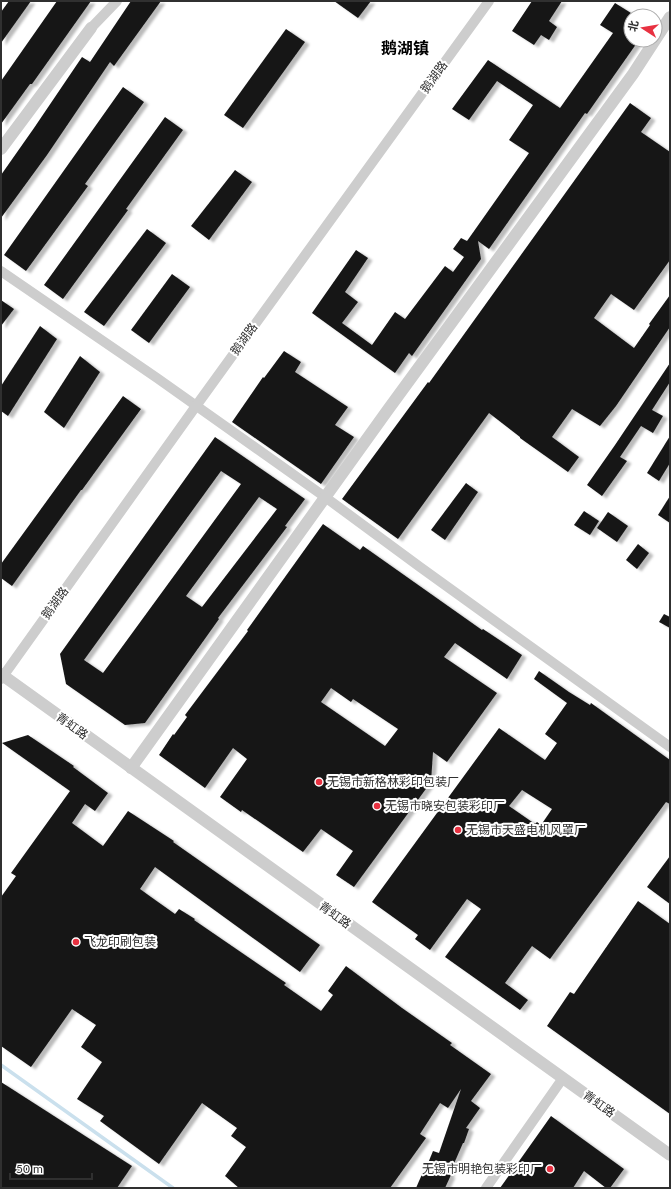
<svg xmlns="http://www.w3.org/2000/svg" width="671" height="1189" font-family="Lato,'Noto Sans SC',sans-serif">
<defs>
<filter id="shadow"><feDropShadow dx="4.5" dy="2.5" stdDeviation="1" flood-color="#0004"/></filter>
</defs>
<rect width="100%" height="100%" fill="#fff"/>
<g fill="none" stroke-linecap="round" stroke-linejoin="round">
<polyline stroke="#cae0ed" stroke-width="3.5" points="1,1065 173,1188"/>
</g>
<g fill="#171717" fill-rule="evenodd" filter="url(#shadow)">
<polygon points="9,1 31,1 1,43 1,12"/>
<polygon points="57,1 91,1 32,84 30,84 1,124 1,81"/>
<polygon points="131,1 161,1 114,66 110,62 47,155 1,218 1,175 34,128 82,57 90,62"/>
<polygon points="334,1 371,1 358,18"/>
<polygon points="532,1 562,1 549,21 557,27 549,40 541,35 534,45 512,31"/>
<polygon points="615,3 631,13 631,40 639,40 587,114 585,113 489,249 478,241 481,259 412,356 409,353 395,373 312,313 356,250 368,258 345,292 358,302 342,323 372,345 395,312 405,319 445,266 453,272 464,257 453,249 461,238 467,241 529,153 509,140 533,105 497,81 469,120 452,109 488,60 560,108 613,33 600,25"/>
<polygon points="286,29 305,42 243,128 224,115"/>
<polygon points="123,87 144,102 85,184 88,186 26,271 4,255"/>
<polygon points="630,103 651,118 641,132 670,152 670,260 634,310 611,294 594,318 634,348 650,325 649,324 670,295 670,327 616,406 600,426 572,409 552,437 579,457 568,472 520,438 520,437 489,413 398,539 342,499 428,382 429,383"/>
<polygon points="165,117 183,130 126,209 128,210 63,299 44,285"/>
<polygon points="235,170 252,182 209,240 191,226"/>
<polygon points="147,229 166,243 104,326 84,312"/>
<polygon points="172,274 190,287 149,343 131,330"/>
<polygon points="1,300 14,309 1,326"/>
<polygon points="40,326 57,339 8,416 1,411 1,386"/>
<polygon points="284,351 301,362 295,372 348,407 335,425 354,437 321,484 232,422 263,377 264,378"/>
<polygon points="80,356 100,372 64,428 44,412"/>
<polygon points="670,363 670,382 652,410 663,416 653,433 641,426 620,457 627,461 602,496 587,485 615,445"/>
<polygon points="123,396 141,409 82,490 81,490 12,586 1,578 1,564"/>
<polygon points="670,436 670,463 659,481 647,473"/>
<path d="M215,437L305,499L285,526L287,527L218,618L219,619L145,723L125,725L66,684L60,654ZM221,471L241,484L103,673L84,660ZM259,497L277,509L202,607L186,596Z"/>
<polygon points="466,483 478,492 445,540 431,530"/>
<polygon points="670,496 670,523 658,515"/>
<polygon points="584,511 599,521 590,535 574,525"/>
<polygon points="608,512 628,526 617,542 597,528"/>
<path d="M323,524L360,550L363,546L482,630L483,629L522,655L507,679L455,643L444,657L497,693L447,762L433,752L431,782L354,887L336,875L353,851L321,829L303,852L242,810L241,812L220,797L247,759L233,748L205,788L159,755L173,734L174,735L187,717L185,715L248,631L247,630ZM331,688L351,702L353,699L398,729L385,746L321,702Z"/>
<polygon points="638,544 649,553 637,569 626,560"/>
<polygon points="664,614 670,617 670,628 659,622"/>
<path d="M539,671L569,692L590,705L591,703L670,760V804L666,802L550,959L532,946L505,983L528,1000L520,1010L445,957L481,909L467,899L430,950L415,939L418,935L372,902L499,728L545,760L557,743L545,734L567,703L534,679ZM522,790L552,809L541,825L537,822L535,824L509,806Z"/>
<polygon points="28,735 74,766 73,767 108,793 95,811 85,804 72,823 103,846 128,811 174,841 173,842 320,945 300,972 155,867 140,889 151,897 175,914 179,909 195,919 194,920 286,983 284,985 321,1011 333,995 328,991 346,966 402,1008 452,1043 450,1045 491,1074 471,1101 480,1108 466,1128 469,1129 464,1143 463,1143 449,1175 451,1175 445,1188 416,1188 423,1172 424,1173 433,1151 439,1153 461,1089 448,1108 440,1103 420,1134 426,1138 390,1188 239,1188 225,1176 246,1147 231,1136 237,1128 202,1103 159,1164 100,1121 104,1116 77,1099 102,1062 81,1047 96,1025 72,1009 31,1067 1,1046 1,897 16,876 11,873 70,791 2,743"/>
<polygon points="670,856 670,904 647,887"/>
<polygon points="638,901 670,924 670,1114 547,1026 570,992 574,994"/>
<polygon points="1,1082 132,1166 117,1188 1,1188"/>
<polygon points="551,1116 624,1169 610,1188 606,1188 584,1171 573,1188 500,1188"/>
</g>
<g fill="none" stroke-linecap="round" stroke-linejoin="round">
<g stroke="#cdcdcd" stroke-width="10">
<polyline points="91,28 117,1"/>
<polyline points="1,271 157,378 325,497 420,567 670,747"/>
<polyline points="1,679 196,406 489,1"/>
<polyline points="486,1188 563,1078"/>
</g>
<g stroke="#cdcdcd" stroke-width="12">
<polyline points="1,149 91,28"/>
<polyline points="1,674 670,1155"/>
<polyline points="131,768 387,411 633,74 670,17"/>
</g>
</g>
<g fill="#e83141" stroke="#fff" stroke-width="1.5">
<circle cx="319" cy="782" r="4"/>
<circle cx="377" cy="806" r="4"/>
<circle cx="458" cy="830" r="4"/>
<circle cx="76" cy="942" r="4"/>
<circle cx="550" cy="1169" r="4"/>
</g>
<g text-anchor="middle" stroke-width="4" stroke-linejoin="round" paint-order="stroke">
<g font-size="12" fill="#303030" stroke="#fff">
<text transform="translate(434 77) rotate(-54)" y="4">鹅湖路</text>
<text transform="translate(244 339) rotate(-54)" y="4">鹅湖路</text>
<text transform="translate(55 603) rotate(-54)" y="4">鹅湖路</text>
<text transform="translate(72 726) rotate(36)" y="4">青虹路</text>
<text transform="translate(335 915) rotate(36)" y="4">青虹路</text>
<text transform="translate(599 1104) rotate(36)" y="4">青虹路</text>
</g>
<g font-size="12" fill="#303030" stroke="#fff" text-anchor="start">
<text x="327" y="786">无锡市新格林彩印包装厂</text>
<text x="385" y="810">无锡市晓安包装彩印厂</text>
<text x="466" y="834">无锡市天盛电机风罩厂</text>
<text x="84" y="946">飞龙印刷包装</text>
<text x="542" y="1173" text-anchor="end">无锡市明艳包装彩印厂</text>
</g>
<g font-size="16" font-weight="bold" fill="#000" stroke="#fff">
<text x="405" y="54">鹅湖镇</text>
</g>
</g>
<rect width="671" height="1189" fill="none" stroke="#303030" stroke-width="4"/>
<g transform="translate(643 28) rotate(282)"><circle r="19" fill="#ffffff" stroke="#acacac"/>
<path d="M0-3L7 15L0 10L-7 15Z" fill="#e83141"/>
<text y="-6" font-size="11" font-weight="bold" text-anchor="middle" fill="#303030">北</text>
</g>
<path d="M10 1173v6h82v-6" fill="none" stroke="#303030" stroke-width="2"/>
<text x="16" y="1173" font-size="12" fill="#303030" stroke="#ffffff" stroke-width="3" paint-order="stroke">50 m</text>
</svg>
